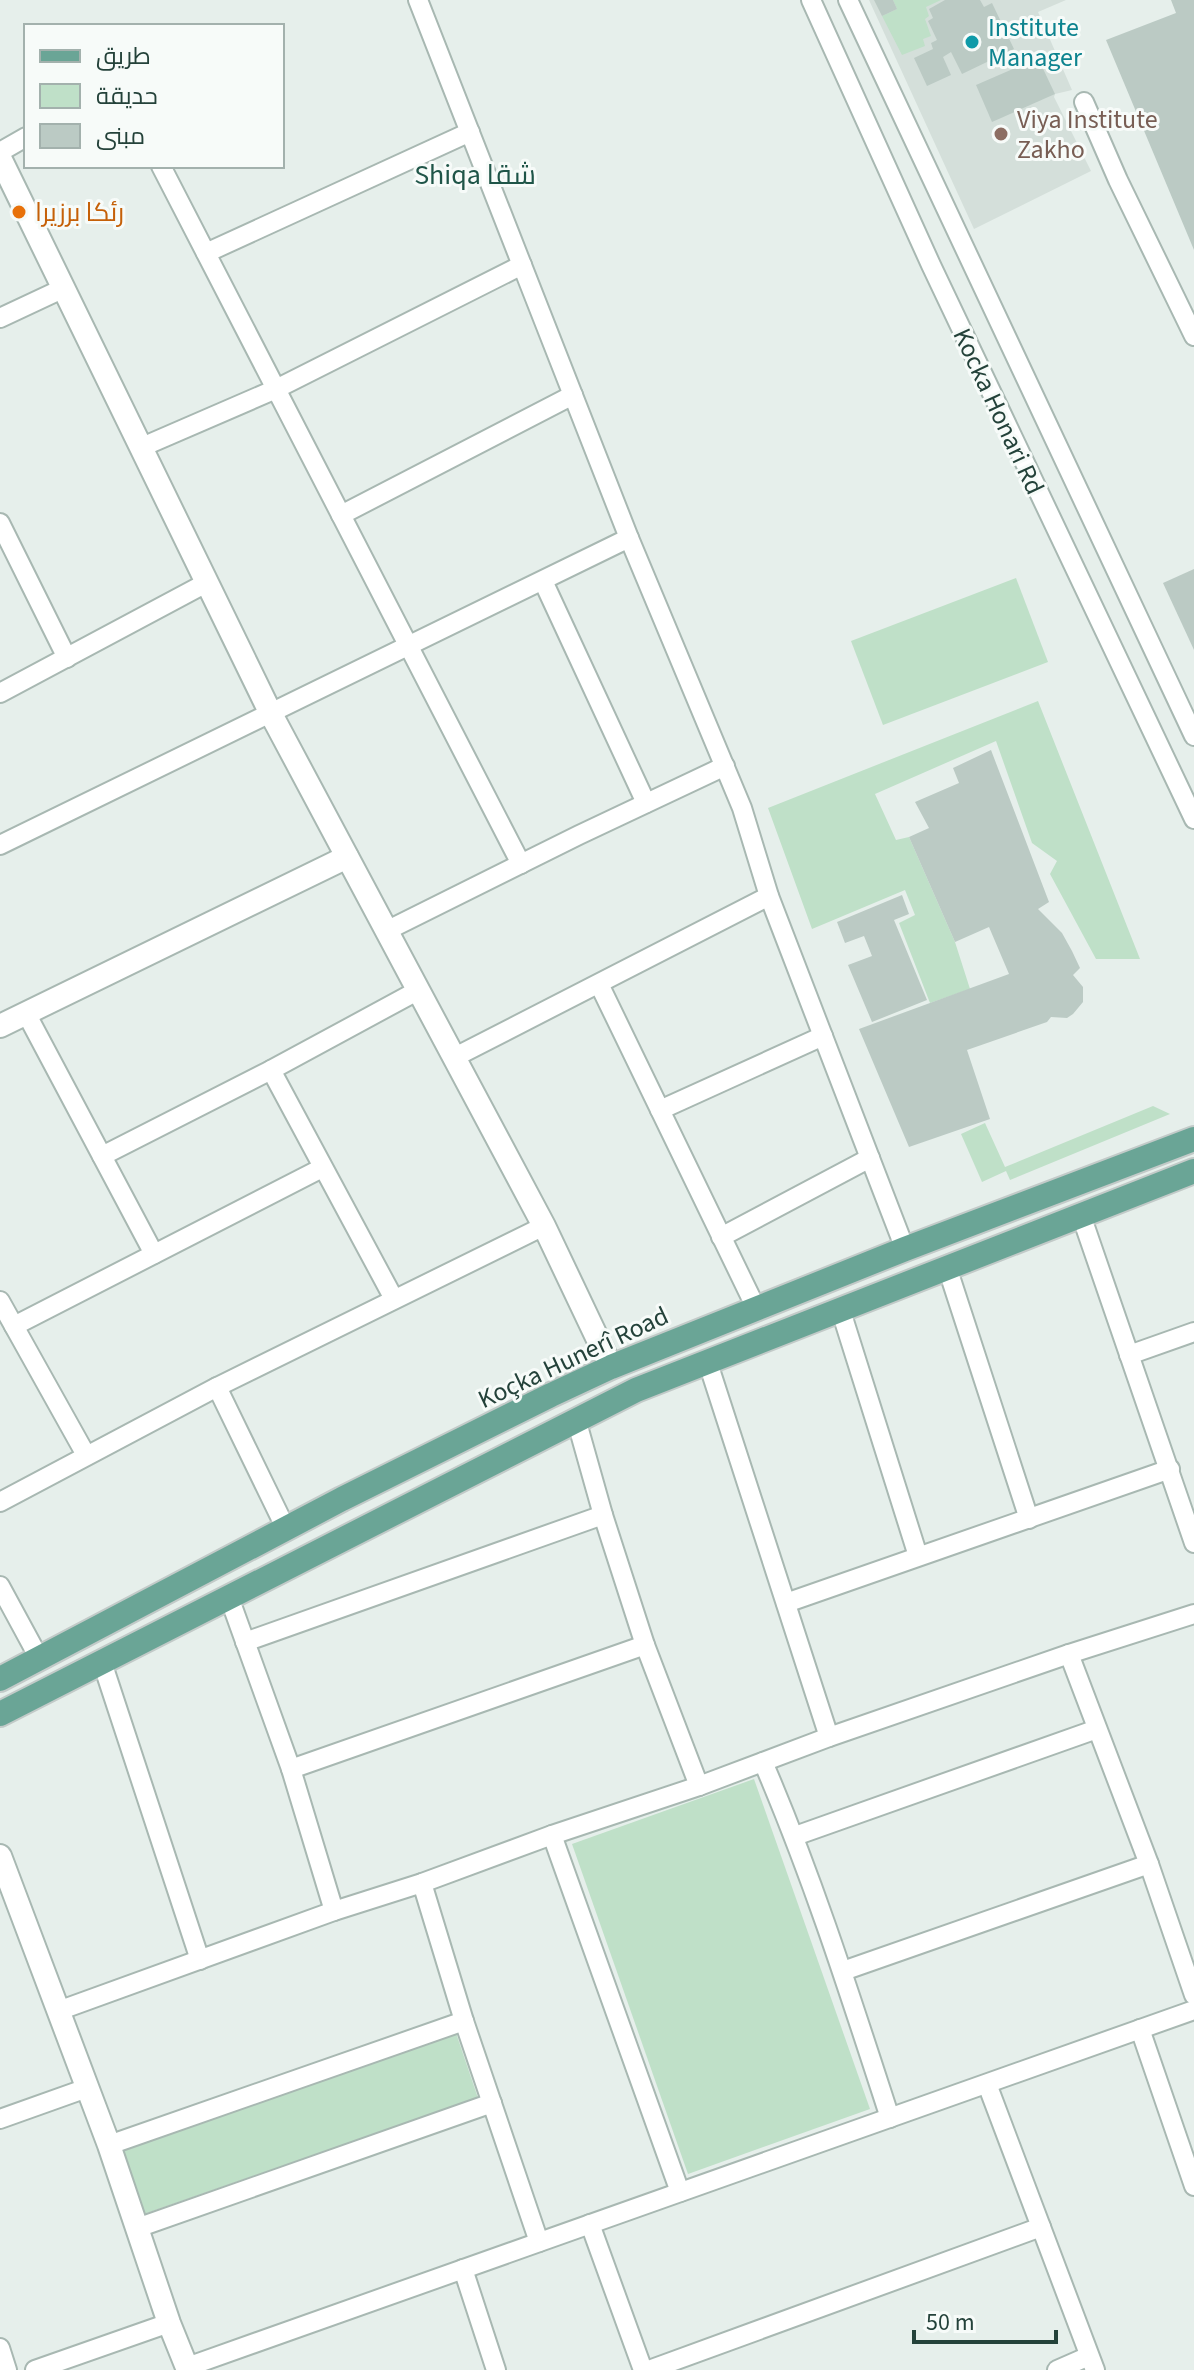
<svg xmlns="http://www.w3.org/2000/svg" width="1194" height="2370" font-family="'Source Sans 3',Cairo,sans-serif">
<rect width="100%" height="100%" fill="#e6efeb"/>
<polygon fill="#d4dfda" points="869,0 1066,0 1038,12 1072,90 1055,94 1054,97 1091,171 974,229"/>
<g fill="#bfe0c8">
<polygon points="893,0 941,0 926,7 929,16 925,19 931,36 923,39 925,46 902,55 882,16 897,9"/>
<polygon points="1016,578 1048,662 883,725 851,641"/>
<polygon points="1038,701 1140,959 1096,959 1050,874 1057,861 1032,843 996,741 875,794 896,840 909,837 955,942 970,989 930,1003 899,923 915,915 905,890 812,929 768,808"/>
<polygon points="1153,1106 1170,1114 1010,1180 1006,1171 982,1182 961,1134 985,1123 1005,1167"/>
<polygon points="754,1779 870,2109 688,2174 572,1844"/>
<polygon points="456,2033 478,2098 144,2214 122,2149"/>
</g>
<g fill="#bbcac4">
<polygon points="874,0 893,0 897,9 882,16"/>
<polygon points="945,0 980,0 984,7 992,3 1014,49 962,74 951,52 943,57 951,75 927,86 914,58 933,49 931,43 937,40 928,21 933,18 929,9"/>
<polygon points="1171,0 1194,0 1194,250 1106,40 1176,13"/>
<polygon points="1038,58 1055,94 992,122 976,85"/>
<polygon points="1194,569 1194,650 1163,583"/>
<polygon points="991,750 1049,902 1038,909 1062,933 1072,951 1080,968 1073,975 1083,987 1083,1002 1073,1014 1067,1018 1051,1017 1047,1022 967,1050 990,1119 909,1147 859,1029 1009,974 989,927 955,942 909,837 929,828 915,802 959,783 953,768"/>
<polygon points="902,895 909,914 894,920 927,1000 872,1022 848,965 872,956 864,936 845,943 837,922"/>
</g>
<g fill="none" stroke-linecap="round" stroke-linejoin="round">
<g stroke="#a8b8b2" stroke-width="22">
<g id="minor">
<polyline points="418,0 629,538"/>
<polyline points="811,0 931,265 1194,819"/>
<polyline points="848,0 1194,736"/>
<polyline points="1084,102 1118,180 1194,336"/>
<polyline points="0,152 26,137"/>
<polyline points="161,166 521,864"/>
<polyline points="206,253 470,132"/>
<polyline points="0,318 64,288"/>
<polyline points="142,447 276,389 522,265"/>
<polyline points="341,515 573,395"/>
<polyline points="0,523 67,658"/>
<polyline points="543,581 646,803"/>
<polyline points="0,693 208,582"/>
<polyline points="0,845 629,538 742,808 769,896 905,1249"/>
<polyline points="386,931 579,835 725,766"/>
<polyline points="599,984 756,1308"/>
<polyline points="26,1013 154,1254"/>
<polyline points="453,1058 769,896"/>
<polyline points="271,1070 394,1299"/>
<polyline points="660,1110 823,1036"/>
<polyline points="102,1156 271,1070 417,991"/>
<polyline points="1081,1215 1194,1543"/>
<polyline points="721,1237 870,1158"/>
<polyline points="947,1267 1029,1519"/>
<polyline points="0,1301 86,1455"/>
<polyline points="840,1308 918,1556"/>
<polyline points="14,1326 322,1168"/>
<polyline points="1129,1355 1194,1332"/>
<polyline points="707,1360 829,1737"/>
<polyline points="217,1387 286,1529"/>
<polyline points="576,1419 603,1515 645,1645 699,1786"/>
<polyline points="0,1502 217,1387 544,1226"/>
<polyline points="0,1586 39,1658"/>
<polyline points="229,1597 291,1769 334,1911"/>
<polyline points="786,1603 1170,1469"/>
<polyline points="245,1642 603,1515"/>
<polyline points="1069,1654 1149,1864 1194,1995"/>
<polyline points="102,1662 200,1960"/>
<path d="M763,1762C813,1878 851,1998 890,2118"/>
<polyline points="291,1769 645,1645"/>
<polyline points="552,1835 680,2192"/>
<polyline points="795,1836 1097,1729"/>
<polyline points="422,1883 464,2021 539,2242"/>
<polyline points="843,1971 1149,1864"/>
<polyline points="58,2011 334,1911 422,1883 552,1835 699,1786 829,1737 1069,1654 1194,1614"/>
<polyline points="1140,2029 1194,2186"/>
<polyline points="987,2084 1095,2370"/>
<polyline points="0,2119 87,2088"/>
<polyline points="109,2145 464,2021"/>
<polyline points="590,2224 643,2370"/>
<polyline points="137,2228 492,2103"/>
<polyline points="463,2269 496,2370"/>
<polyline points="0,2348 7,2370"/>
<polyline points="187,2367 1194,2010"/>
<polyline points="35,2370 169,2323"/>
<polyline points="649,2370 1041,2227"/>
<polyline points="1057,2370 1089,2356"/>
</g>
</g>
<g stroke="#a8b8b2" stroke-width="26">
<g id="tertiary">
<polyline points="0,158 271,714 544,1226 611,1367"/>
<polyline points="0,1026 347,857"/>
<polyline points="0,1856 109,2145 169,2323 188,2370"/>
</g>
</g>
<g stroke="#c2cac8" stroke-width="28">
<g id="primary">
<polyline points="0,1679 342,1499 551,1395 611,1367 905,1249 1194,1139"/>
<polyline points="0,1714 636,1390 1194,1171"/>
</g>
</g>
<use href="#minor" stroke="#fff" stroke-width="18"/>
<use href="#tertiary" stroke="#fff" stroke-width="22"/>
<use href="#primary" stroke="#6aa596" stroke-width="24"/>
</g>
<circle fill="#0f9aa8" stroke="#f7fbf9" stroke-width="3" cx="972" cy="42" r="8"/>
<circle fill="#8d6e63" stroke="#f7fbf9" stroke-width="3" cx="1001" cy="134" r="8"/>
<circle fill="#e8710a" stroke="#f7fbf9" stroke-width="3" cx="19" cy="212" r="8"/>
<g text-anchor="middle" stroke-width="6" stroke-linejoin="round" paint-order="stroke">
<g font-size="26" fill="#0d838f" stroke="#f7fbf9" text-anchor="start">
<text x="988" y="36">Institute<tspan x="988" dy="30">Manager</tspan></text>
</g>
<g font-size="26" fill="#785e54" stroke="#f7fbf9" text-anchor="start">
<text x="1017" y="128">Viya Institute<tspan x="1017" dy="30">Zakho</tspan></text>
</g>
<g font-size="26" fill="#c56008" stroke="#f7fbf9" text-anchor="start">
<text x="35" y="221">رئكا برزيرا</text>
</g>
<g font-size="26" fill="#24423a" stroke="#f7fbf9">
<text transform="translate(999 411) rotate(65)" y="9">Kocka Honari Rd</text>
<text transform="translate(573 1357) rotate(-25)" y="9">Koçka Hunerî Road</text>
</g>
<g font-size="28" fill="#1f5548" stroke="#f7fbf9">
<text x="475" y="184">Shiqa شقا</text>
</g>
</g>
<rect x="24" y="24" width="260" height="144" fill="#f7fbf9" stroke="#a3b1ad" stroke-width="2"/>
<rect x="40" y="50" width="40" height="12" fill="#6aa596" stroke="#a3b1ad" stroke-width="2"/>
<text x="96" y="64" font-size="24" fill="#24423a">طريق</text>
<rect x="40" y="84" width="40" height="24" fill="#bfe0c8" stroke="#a3b1ad" stroke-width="2"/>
<text x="96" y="104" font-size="24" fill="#24423a">حديقة</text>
<rect x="40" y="124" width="40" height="24" fill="#bbcac4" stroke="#a3b1ad" stroke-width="2"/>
<text x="96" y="144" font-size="24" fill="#24423a">مبنى</text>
<path d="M914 2330v12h142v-12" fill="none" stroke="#24423a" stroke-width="4"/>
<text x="926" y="2330" font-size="24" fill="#24423a" stroke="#f7fbf9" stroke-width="6" paint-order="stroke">50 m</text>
</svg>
